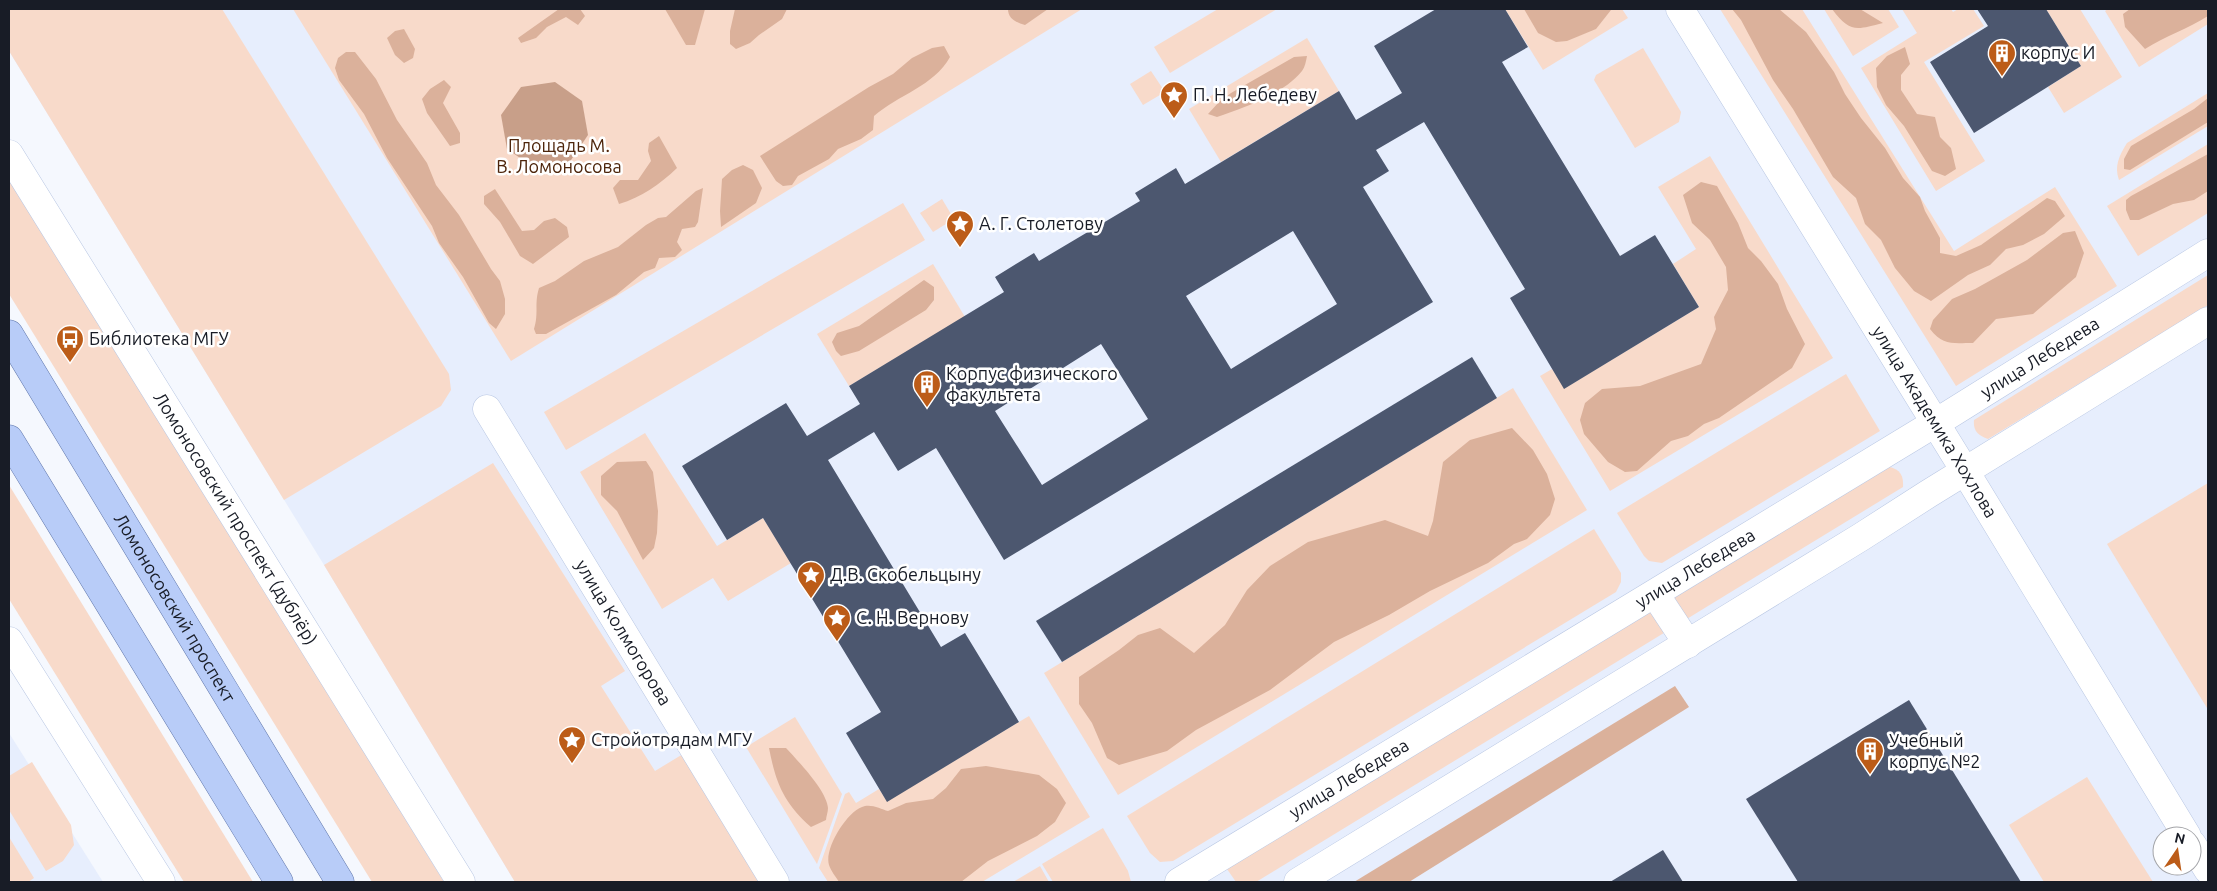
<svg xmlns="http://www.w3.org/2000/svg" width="2217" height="891" font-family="Ubuntu,sans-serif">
<rect width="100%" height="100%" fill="#f5f8fe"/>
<g fill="#e7eefd" fill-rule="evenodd">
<path d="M9,9H2208V882H515L324,565L9,51ZM2162,836H2192V866H2162Z"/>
<polygon points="9,733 103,882 9,882"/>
</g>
<g fill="#f8daca">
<polygon points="9,9 222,9 449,374 451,390 441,406 284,500 9,51"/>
<polygon points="293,9 1082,9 511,361"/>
<polygon points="1218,9 1277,9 1170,73 1154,47"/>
<polygon points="1505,9 1622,9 1628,18 1543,70"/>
<polygon points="1720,9 1802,9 1954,251 2055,187 2117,286 1956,386"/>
<polygon points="1824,9 1888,9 1899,27 1853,56"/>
<polygon points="1902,9 1951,9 1953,12 1958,9 1973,9 1984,26 1924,62 1985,161 1936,191 1861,68 1917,33"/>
<polygon points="2046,9 2080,9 2122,77 2064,113 2048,87 2081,66"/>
<polygon points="2108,9 2208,9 2208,24 2139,67 2105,11"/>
<polygon points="1307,38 1339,91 1221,162 1189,109"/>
<polygon points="1643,48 1681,112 1679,122 1635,148 1594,80 1596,75"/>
<polygon points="1151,71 1165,92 1143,105 1130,84"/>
<path d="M2208,93V126L2119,180C2114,166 2119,156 2127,143Z"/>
<polygon points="2208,144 2208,213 2138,256 2107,206"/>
<polygon points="1710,156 1833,358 1610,491 1540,376 1552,369 1565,388 1699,307 1673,264 1696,249 1658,187"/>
<polygon points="9,170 444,882 372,882 9,294"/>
<polygon points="942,199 954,219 933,232 920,213"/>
<polygon points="903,203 925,240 566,450 544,412"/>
<polygon points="933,264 965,317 849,386 817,334"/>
<path d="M2208,275V305L1988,439C1978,435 1973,431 1974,420Z"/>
<polygon points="1846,374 1880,431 1662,563 1649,561 1644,556 1617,513"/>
<polygon points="1513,388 1587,510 1118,795 1044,673"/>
<polygon points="645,433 717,546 763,518 791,563 728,601 713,578 662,609 580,472"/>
<polygon points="493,463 625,671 601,686 655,771 683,754 764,882 515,882 324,565"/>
<path d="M1885,466C1898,468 1904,473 1903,487L1256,882H1236L1227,869Z"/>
<polygon points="2208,483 2208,707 2207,708 2107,544"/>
<polygon points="9,485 253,882 184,882 9,599"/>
<polygon points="1594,529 1621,573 1621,582 1616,592 1173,861 1160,862 1150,853 1127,816"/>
<polygon points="1029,716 1090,817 982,882 828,882 819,868 845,794 849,792 856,803 879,789 887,801"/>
<polygon points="795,717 842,794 817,864 746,747"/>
<polygon points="32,762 71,825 74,845 63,861 46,871 9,810 9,776"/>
<polygon points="2087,777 2153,882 2044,882 2009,825"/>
<polygon points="1103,828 1128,871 1131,882 1053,882 1042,864"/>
<polygon points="9,837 34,878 28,882 9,882"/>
<polygon points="1040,866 1049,882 1013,882"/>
</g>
<g fill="#dbb19b">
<polygon points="559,9 580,9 585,16 578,25 566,17 547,27 536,38 521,43 518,38"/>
<polygon points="665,9 705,9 695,45 686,45"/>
<polygon points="735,9 787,9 782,19 759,35 750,43 736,49 730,44 730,31"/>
<path d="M1008,9H1048L1025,25C1016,22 1008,19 1008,9Z"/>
<polygon points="1524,9 1610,9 1611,10 1596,29 1567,41 1556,42 1538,33"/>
<polygon points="1732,9 1779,9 1806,32 1834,72 1845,94 1861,118 1885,148 1903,178 1920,197 1925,211 1940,238 1940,253 1956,256 1981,245 2047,198 2055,201 2065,216 2044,234 2023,245 2006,249 1990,265 1968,275 1931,301 1914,291 1895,268 1881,240 1865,224 1856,198 1833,177 1793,109 1773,80 1741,20"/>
<path d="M1832,9H1860L1883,23C1856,30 1850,33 1832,9Z"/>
<path d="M2130,9H2208V16C2188,29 2165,36 2145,49L2125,27L2123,14Z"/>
<polygon points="404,29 415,49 413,58 404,63 395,55 387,38 395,31"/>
<path d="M944,46L950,57C934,86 898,95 874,116L873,130L861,139L838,149L829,159L798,176L792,185L783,186L776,181L760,156L869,87L893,74L912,58L932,48Z"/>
<polygon points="1905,47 1910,64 1901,75 1901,90 1917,114 1935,117 1940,137 1951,148 1956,169 1945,176 1932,171 1904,126 1886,105 1877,87 1876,68 1887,56"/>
<polygon points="346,52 355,52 376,79 397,120 427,163 436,185 459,215 491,269 500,281 505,299 505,314 496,329 489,323 463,277 439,243 432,226 387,158 364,114 339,80 335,68 338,58"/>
<path d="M1307,56C1306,61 1305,67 1302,71C1282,95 1246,107 1217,117L1208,114L1219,102L1231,93L1294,57Z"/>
<polygon points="444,80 451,87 443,103 460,133 460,143 450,146 427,113 422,99 430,89"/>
<polygon points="2208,98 2208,122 2130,170 2124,169 2124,159 2131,146 2194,109"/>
<path d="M659,136L677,168C659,185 642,197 619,204L613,188L620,180H638L651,161L648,151L649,143Z"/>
<polygon points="2208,154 2208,191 2194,200 2173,204 2139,220 2130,220 2126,210 2126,200 2131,196"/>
<polygon points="743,165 753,170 762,188 756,203 721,227 720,211 722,179 732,170"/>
<polygon points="1701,182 1717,186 1738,223 1748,248 1761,261 1778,284 1787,309 1805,344 1792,368 1719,418 1704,424 1688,436 1671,441 1637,471 1625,472 1608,462 1584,434 1580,420 1585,403 1602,389 1640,386 1701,364 1716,329 1714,317 1728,290 1726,267 1710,240 1692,223 1683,195"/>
<path d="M703,188L698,222L695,227L682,229L677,242L682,250L675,257L659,258L655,268L644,272L616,295L546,334H536L534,329C539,313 534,304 539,288L555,281L584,261L618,247L646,225L658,218L666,217L696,191Z"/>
<polygon points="495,189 522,231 534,230 544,221 555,218 567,227 569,237 533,264 520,256 500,222 484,204 484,196"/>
<path d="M2075,231L2084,253L2076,277L2033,314L1996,319L1973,343C1953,343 1943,346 1930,329L1933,320L1952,299L1975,289L2027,260L2063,233Z"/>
<polygon points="924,280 934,287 934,300 926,310 859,351 841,356 836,351 832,342 837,333 859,326"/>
<polygon points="1512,428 1533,450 1547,474 1555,499 1550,515 1527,539 1514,544 1488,563 1430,591 1389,615 1334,642 1270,690 1196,730 1167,751 1119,765 1107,758 1092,723 1079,704 1079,677 1119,650 1138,635 1160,628 1194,653 1225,625 1247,590 1270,566 1308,542 1385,520 1428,536 1433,521 1443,462 1470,440"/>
<polygon points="646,461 653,472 658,511 657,533 654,548 643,560 617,511 601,495 601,476 617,462"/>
<polygon points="1675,686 1689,707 1409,882 1354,882"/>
<path d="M769,748H786C798,761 827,791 828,808C828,812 826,817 826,820L811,827C784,803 776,784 769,748Z"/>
<path d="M986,766L1039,775L1057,789L1066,803L1055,822L1037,836L988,861L961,882H839C836,877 831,871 829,865C824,849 846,813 862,807C870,803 881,809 888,811L906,803L933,799L946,788L961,769Z"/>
</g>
<polygon fill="#c89f89" points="555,82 582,101 588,135 569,163 535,168 507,149 501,115 521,87"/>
<g fill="#4c576f" fill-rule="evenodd">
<path d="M1436,9H1505L1528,47L1502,62L1620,256L1655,235L1699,307L1564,389L1510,298L1525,289L1424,122L1376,150L1389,171L1363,187L1433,302L1004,560L936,448L898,471L874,432L828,460L941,647L965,633L1019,722L887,802L846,733L881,712L763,518L727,540L682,466L786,403L807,436L860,404L849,386L1004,292L995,277L1034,253L1039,261L1140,201L1135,193L1176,168L1185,184L1339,91L1356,120L1402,93L1374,46ZM1293,231L1337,304L1231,369L1186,296ZM1101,344L1148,419L1042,485L995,411Z"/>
<polygon points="1977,9 2046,9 2081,66 1974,133 1930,62 1988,26"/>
<polygon points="1472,357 1497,398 1062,662 1036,621"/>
<polygon points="1909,700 2021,882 1798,882 1746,799"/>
<polygon points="1663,850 1683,882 1610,882"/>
</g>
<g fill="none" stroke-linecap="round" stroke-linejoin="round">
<g stroke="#b9c7e3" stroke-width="29">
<g id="minor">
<path id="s1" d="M1680,9L1965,471L2187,836"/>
<path id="s2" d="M9,154L461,882"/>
<path id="s3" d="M487,409L775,882"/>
<polyline points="1655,594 1688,644"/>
<polyline points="9,641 161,882"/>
<polyline points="2192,844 2208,870"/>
<path id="s4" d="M1179,882L1950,414L2208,253"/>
<polyline points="1298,882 1861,537 1928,494 2208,321"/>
</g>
</g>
<g stroke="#6178ab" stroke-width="29">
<g id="major">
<path id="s5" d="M9,334L340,882"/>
<polyline points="9,439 279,882"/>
</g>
</g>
<use href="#minor" stroke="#fff" stroke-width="28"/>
<use href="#major" stroke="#b8ccf8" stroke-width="28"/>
</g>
<defs>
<g id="building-pin" transform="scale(1.4375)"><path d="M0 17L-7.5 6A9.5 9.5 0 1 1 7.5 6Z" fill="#bc5c18" stroke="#fff"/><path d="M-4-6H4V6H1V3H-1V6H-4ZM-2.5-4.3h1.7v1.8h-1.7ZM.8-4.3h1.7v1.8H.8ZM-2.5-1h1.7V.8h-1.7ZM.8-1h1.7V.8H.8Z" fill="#fff"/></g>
<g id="sight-pin" transform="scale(1.4375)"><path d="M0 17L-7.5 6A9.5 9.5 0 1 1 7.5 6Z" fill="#bc5c18" stroke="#fff"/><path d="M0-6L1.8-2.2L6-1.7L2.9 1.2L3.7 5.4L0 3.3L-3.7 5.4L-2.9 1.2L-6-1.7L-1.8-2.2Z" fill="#fff"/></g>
<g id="bus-pin" transform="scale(1.4375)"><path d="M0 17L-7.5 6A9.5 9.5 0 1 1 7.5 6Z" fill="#bc5c18" stroke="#fff"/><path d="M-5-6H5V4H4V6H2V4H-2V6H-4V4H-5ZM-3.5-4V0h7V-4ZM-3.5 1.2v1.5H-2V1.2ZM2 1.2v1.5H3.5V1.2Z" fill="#fff"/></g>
</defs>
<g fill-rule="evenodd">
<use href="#building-pin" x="2002" y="53"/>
<use href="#sight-pin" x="1174" y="95"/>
<use href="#sight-pin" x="960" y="224"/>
<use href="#bus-pin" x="70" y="339"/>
<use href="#building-pin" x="927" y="384"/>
<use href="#sight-pin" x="811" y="575"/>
<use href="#sight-pin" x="837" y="618"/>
<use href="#sight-pin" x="572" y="740"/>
<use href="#building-pin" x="1870" y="751"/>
</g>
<g text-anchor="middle" stroke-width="5" stroke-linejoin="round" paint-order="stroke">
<g font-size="18" fill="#181c26" stroke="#fff" text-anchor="start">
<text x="2021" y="59">корпус И</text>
<text x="1193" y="101">П. Н. Лебедеву</text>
<text x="979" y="230">А. Г. Столетову</text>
<text x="89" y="345">Библиотека МГУ</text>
<text x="946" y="380">Корпус физического<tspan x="946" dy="21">факультета</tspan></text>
<text x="830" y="581">Д.В. Скобельцыну</text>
<text x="856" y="624">С. Н. Вернову</text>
<text x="591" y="746">Стройотрядам МГУ</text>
<text x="1889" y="747">Учебный<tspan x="1889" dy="21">корпус №2</tspan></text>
</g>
<g font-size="18" fill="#4d250b" stroke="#fff">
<text x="559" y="152">Площадь М.<tspan x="559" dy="21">В. Ломоносова</tspan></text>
</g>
<g font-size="18" fill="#181c26" stroke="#fff">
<text dy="6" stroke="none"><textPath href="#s4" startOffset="1008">улица Лебедева</textPath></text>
<text dy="6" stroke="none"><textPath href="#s1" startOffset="485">улица Академика Хохлова</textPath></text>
<text dy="6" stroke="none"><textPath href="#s2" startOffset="429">Ломоносовский проспект (дублёр)</textPath></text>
<text dy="6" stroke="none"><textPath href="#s4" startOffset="604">улица Лебедева</textPath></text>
<text dy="6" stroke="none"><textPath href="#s5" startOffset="320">Ломоносовский проспект</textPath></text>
<text dy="6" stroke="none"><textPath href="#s3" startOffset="262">улица Колмогорова</textPath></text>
<text dy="6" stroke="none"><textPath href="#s4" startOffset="199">улица Лебедева</textPath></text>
</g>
</g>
<rect width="2217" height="891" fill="none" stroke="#181c26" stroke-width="20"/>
<g transform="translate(2177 851) rotate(13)"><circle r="24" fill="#ffffff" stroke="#a3a4a8"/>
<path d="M0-4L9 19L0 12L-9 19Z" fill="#bc5c18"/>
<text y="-8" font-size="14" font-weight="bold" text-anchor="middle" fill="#181c26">N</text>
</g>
</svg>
